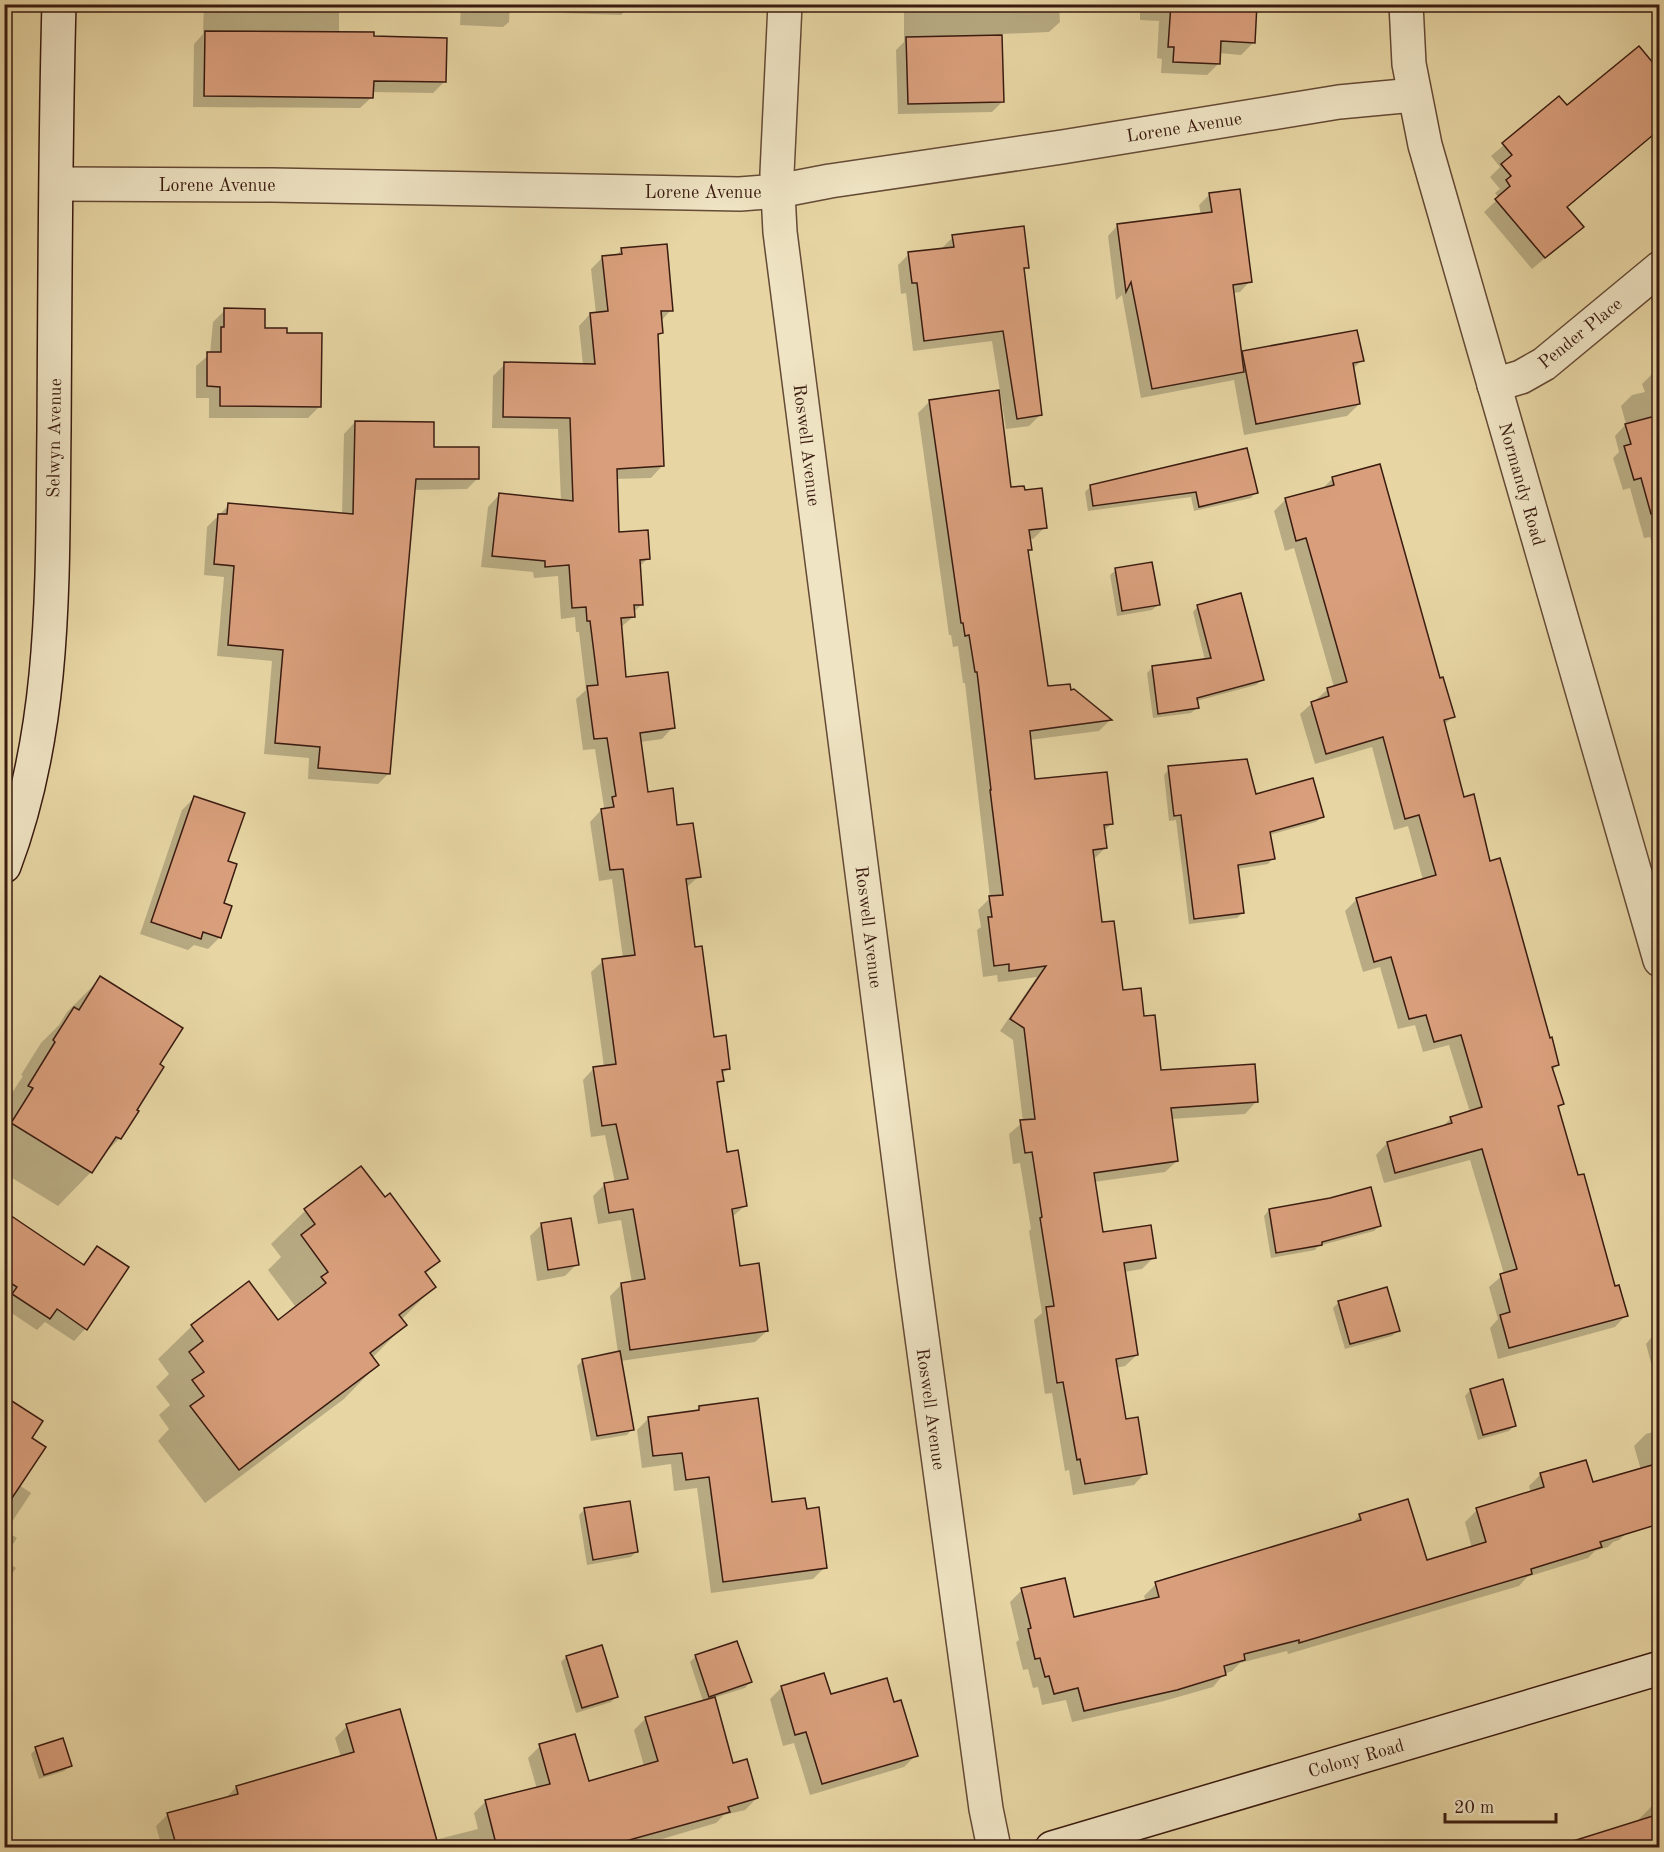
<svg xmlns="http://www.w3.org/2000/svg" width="1664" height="1852" font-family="'Old Standard TT',serif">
<rect width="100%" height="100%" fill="#e7d6a4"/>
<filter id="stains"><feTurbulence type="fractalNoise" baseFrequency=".00333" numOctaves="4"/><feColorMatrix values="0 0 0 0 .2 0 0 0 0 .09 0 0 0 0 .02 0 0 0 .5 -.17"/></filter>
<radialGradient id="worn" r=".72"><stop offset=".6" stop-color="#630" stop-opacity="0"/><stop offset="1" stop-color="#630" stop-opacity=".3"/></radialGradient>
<g fill="#0003">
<polygon points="204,4 339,4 339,34 372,37 444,82 433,93 372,92 372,97 360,108 193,107 194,44 203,34"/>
<polygon points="461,4 510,4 509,22 503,27 460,25"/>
<polygon points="566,4 632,4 621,15 565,13"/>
<polygon points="904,4 1059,4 1060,22 1049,32 1001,34 1003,101 992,112 898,114 896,50 904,42"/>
<polygon points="1140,4 1255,4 1253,43 1241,55 1219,53 1219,63 1207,75 1161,73 1162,59 1157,58 1159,21 1140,20"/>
<polygon points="1660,54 1660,130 1566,208 1582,227 1532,269 1484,212 1499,198 1495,193 1500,189 1490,177 1500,167 1491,156 1559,98 1567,108 1651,62"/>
<polygon points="1210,194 1250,281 1240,292 1233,293 1240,355 1243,353 1362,360 1352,370 1359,404 1347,416 1244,435 1234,380 1141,398 1122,295 1116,300 1108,236 1118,225 1201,215 1199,205"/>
<polygon points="953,237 1027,267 1023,272 1040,415 1029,426 1006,429 992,341 913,351 906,293 901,294 898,265 909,254 942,250 942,248"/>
<polygon points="621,250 671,310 661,321 662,332 656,338 662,466 651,478 616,479 617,533 648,558 639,567 642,604 633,613 634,616 620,628 625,678 673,727 662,739 640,742 646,794 676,826 699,876 686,888 693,948 713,1039 729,1068 721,1075 722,1080 716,1086 726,1154 746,1205 732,1217 739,1268 767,1331 755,1342 620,1361 632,1429 627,1435 591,1441 577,1366 583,1360 618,1353 610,1296 622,1284 632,1283 621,1220 598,1224 593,1196 604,1185 615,1183 605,1135 591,1137 583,1080 594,1068 604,1067 591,972 603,961 623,958 612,879 599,881 590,822 604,807 595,749 583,750 576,699 586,690 579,632 576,632 575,617 561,619 558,576 534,578 533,572 481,567 488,507 499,495 561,501 558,429 492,428 493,376 505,364 583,365 579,326 590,314 596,313 591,269 602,258 615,257"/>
<polygon points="225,310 264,330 286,334 320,406 308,418 209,418 209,398 196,398 196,366 210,354 213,322"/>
<polygon points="1660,371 1660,569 1650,537 1644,538 1630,488 1623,490 1613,458 1619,452 1615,436 1626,424 1621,406 1632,395 1645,392 1642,384 1654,372"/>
<polygon points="929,402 1045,527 1033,539 1029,539 1030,549 1027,553 1047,688 1070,691 1110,720 1099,731 1029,740 1035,786 1112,823 1103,832 1105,848 1093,860 1101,924 1122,992 1143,1018 1160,1072 1256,1102 1245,1114 1171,1119 1177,1161 1165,1172 1094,1182 1102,1234 1154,1257 1142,1269 1124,1272 1137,1355 1125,1366 1116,1368 1124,1421 1145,1473 1134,1485 1073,1495 1069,1470 1065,1471 1052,1393 1045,1394 1034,1320 1042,1313 1029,1231 1031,1229 1020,1163 1013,1164 1009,1134 1023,1122 1013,1040 1000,1031 1037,977 998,982 997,975 983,977 977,930 981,927 978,910 990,898 965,683 963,683 958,646 953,647 951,635 949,635 918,413"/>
<polygon points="355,422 432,449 478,478 467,489 413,490 389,773 378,784 308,779 309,758 264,754 272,661 217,656 224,577 204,575 207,527 229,505 342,514 344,434"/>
<polygon points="1333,478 1439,680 1453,716 1444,725 1463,799 1489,863 1558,1064 1552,1071 1562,1104 1557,1109 1577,1177 1614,1288 1626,1315 1615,1327 1498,1359 1490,1328 1498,1319 1489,1287 1504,1274 1470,1160 1384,1183 1376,1155 1387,1143 1441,1128 1451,1118 1470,1112 1449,1045 1423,1052 1415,1025 1398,1029 1380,967 1363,972 1345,911 1356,900 1423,880 1408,826 1394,830 1372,747 1315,764 1300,714 1328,689 1334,687 1294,548 1285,551 1274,511 1286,499 1321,490"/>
<polygon points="1090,487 1256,492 1251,498 1194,511 1191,497 1088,511 1085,492"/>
<polygon points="1116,570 1158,605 1152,610 1117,616 1110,575"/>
<polygon points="1198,606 1262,680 1256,685 1196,701 1197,708 1191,713 1153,718 1147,673 1153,667 1205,660 1193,612"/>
<polygon points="1169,769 1322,817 1316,822 1269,835 1273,858 1268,864 1237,869 1243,912 1237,918 1189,924 1176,820 1169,821 1164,775"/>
<polygon points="194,798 226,862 220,937 208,949 194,945 188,950 140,934 182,810"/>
<polygon points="101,978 158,1064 135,1110 137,1111 119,1139 101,1157 91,1172 58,1206 4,1173 4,1105 23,1076 21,1075 41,1043 59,1025 67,1012"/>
<polygon points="361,1168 438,1261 425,1274 434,1287 401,1320 405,1325 372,1358 377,1365 344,1399 205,1503 158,1441 169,1429 159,1415 170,1405 156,1387 169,1374 158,1359 192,1326 278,1322 289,1312 295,1306 268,1270 281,1257 271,1244 305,1211"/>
<polygon points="1269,1210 1380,1225 1374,1231 1318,1246 1315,1250 1271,1258 1264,1216"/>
<polygon points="4,1213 82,1265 98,1248 85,1329 74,1341 45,1322 37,1330 4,1308"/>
<polygon points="542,1224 577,1264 565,1276 537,1281 530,1236"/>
<polygon points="1339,1302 1398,1330 1392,1336 1345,1349 1333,1308"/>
<polygon points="1660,1336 1660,1377 1655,1378 1646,1344 1651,1338"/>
<polygon points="4,1365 9,1367 4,1374"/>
<polygon points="1470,1390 1515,1425 1509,1431 1478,1440 1465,1396"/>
<polygon points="4,1398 30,1438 19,1485 31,1493 6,1531 17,1538 4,1558"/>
<polygon points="700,1408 771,1504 825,1567 813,1579 711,1593 697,1488 674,1491 671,1464 642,1468 637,1430 649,1418 695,1412"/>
<polygon points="1660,1430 1660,1522 1629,1531 1619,1540 1613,1542 1608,1547 1595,1551 1588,1558 1527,1577 1519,1586 1288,1654 1287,1651 1240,1663 1232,1671 1224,1674 1213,1687 1164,1701 1072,1722 1066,1700 1042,1705 1038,1687 1033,1688 1028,1669 1023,1670 1016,1642 1019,1640 1010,1602 1022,1590 1073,1619 1146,1602 1144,1596 1156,1584 1350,1525 1360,1515 1426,1561 1472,1548 1465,1522 1477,1510 1531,1493 1529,1486 1541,1474 1592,1484 1641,1470 1634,1446 1646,1434"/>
<polygon points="585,1509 637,1551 631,1557 587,1565 579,1515"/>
<polygon points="4,1560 16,1568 4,1585"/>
<polygon points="736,1642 750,1682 745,1688 713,1698 732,1765 757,1798 745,1810 724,1815 716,1823 632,1848 162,1848 156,1826 168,1814 225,1799 236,1787 341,1757 335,1738 347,1726 435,1840 478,1829 474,1813 486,1801 537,1789 528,1758 540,1746 588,1783 644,1766 634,1730 646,1718 703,1701 690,1662 695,1657"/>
<polygon points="566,1657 616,1697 611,1702 576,1713 561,1662"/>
<polygon points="782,1687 893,1704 916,1755 904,1767 810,1795 794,1743 783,1746 770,1699"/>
<polygon points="36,1749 70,1766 64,1771 39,1779 31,1754"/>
<polygon points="1660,1805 1660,1848 1557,1848 1640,1821 1639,1819 1651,1807"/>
</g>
<g fill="#d99f7c" stroke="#3a1b10" stroke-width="1.5">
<polygon points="1171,4 1257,4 1255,43 1221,41 1220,64 1173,62 1174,47 1168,47"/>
<polygon points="205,31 374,32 374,36 447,38 446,82 374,81 373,98 204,96"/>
<polygon points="1002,35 1004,102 908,104 906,37"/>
<polygon points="1639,46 1659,70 1659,130 1567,207 1584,227 1545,258 1495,199 1510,186 1506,180 1511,176 1501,164 1512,155 1502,143 1559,96 1567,105"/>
<polygon points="1240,189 1252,282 1233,285 1244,372 1152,389 1131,282 1126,292 1117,224 1212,212 1209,193"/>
<polygon points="1024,226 1029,268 1024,268 1042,415 1017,419 1003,331 924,341 917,283 912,283 908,252 954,247 952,235"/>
<polygon points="667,244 673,311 661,311 663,333 658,334 664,466 617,469 619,532 648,530 650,559 640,560 643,605 634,605 635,617 621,618 626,677 668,672 675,728 640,733 648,792 673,788 677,825 693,823 701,877 686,879 695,947 702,946 714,1037 726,1035 730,1069 722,1070 724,1081 717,1082 727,1152 738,1150 747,1206 732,1209 740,1266 759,1263 768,1331 630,1350 621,1283 645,1279 633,1209 609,1213 604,1183 628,1179 616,1124 602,1126 593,1067 616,1064 602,959 635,955 623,869 610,870 601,809 614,807 612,797 616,796 607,738 594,739 587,686 598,685 590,621 587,621 586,607 572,608 569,565 545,567 545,561 492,556 499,493 573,501 570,418 503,417 504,362 595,364 590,313 608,311 602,256 622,254 621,248"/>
<polygon points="224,308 265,309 265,328 287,328 287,333 322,333 321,407 220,406 220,387 207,386 207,352 221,352 221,327 224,327"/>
<polygon points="1357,330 1364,361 1353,363 1360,404 1256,424 1242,351"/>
<polygon points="999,390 1011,487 1024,486 1025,490 1042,488 1047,528 1029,530 1032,550 1028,550 1048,686 1070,684 1071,690 1074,689 1112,720 1030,731 1035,779 1107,772 1113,824 1104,825 1107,848 1093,850 1102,922 1114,921 1123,990 1141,988 1144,1016 1155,1015 1161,1070 1255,1064 1258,1102 1171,1108 1178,1161 1094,1173 1103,1232 1151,1225 1156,1258 1124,1263 1138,1355 1116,1359 1126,1419 1138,1417 1147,1474 1085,1484 1080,1459 1077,1460 1063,1382 1057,1383 1046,1307 1054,1306 1040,1218 1042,1217 1032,1152 1025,1153 1020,1120 1035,1119 1024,1028 1010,1019 1046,966 1009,971 1009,964 994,966 988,917 992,917 989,896 1003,895 990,790 991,790 977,672 975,672 969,635 965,636 963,623 961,623 929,400"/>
<polygon points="1659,415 1659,513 1651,514 1641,478 1634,480 1624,446 1631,444 1625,424"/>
<polygon points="355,421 434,422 434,447 479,447 479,479 416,479 390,774 318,768 320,747 275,743 283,650 228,645 234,566 214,564 218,514 227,514 228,503 353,514"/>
<polygon points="1247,448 1258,493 1199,507 1196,492 1093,506 1090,485"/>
<polygon points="1380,464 1440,678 1443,677 1455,717 1444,720 1464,797 1474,794 1490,861 1500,858 1550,1038 1552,1037 1559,1065 1552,1067 1564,1104 1558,1106 1578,1175 1584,1174 1615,1286 1619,1285 1628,1316 1509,1348 1500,1315 1510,1312 1500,1274 1517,1269 1482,1149 1395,1173 1387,1142 1452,1123 1450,1117 1482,1107 1461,1035 1434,1042 1426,1015 1409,1019 1391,957 1374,962 1356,898 1436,875 1419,815 1405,819 1383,737 1326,754 1311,702 1329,696 1327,688 1347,682 1306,538 1296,541 1285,498 1334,485 1332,477"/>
<polygon points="1152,562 1160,605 1122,611 1115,568"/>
<polygon points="1241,593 1264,680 1197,698 1199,708 1158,714 1152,666 1211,658 1197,605"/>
<polygon points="1247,759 1256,794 1313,778 1324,817 1270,832 1275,859 1238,865 1244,913 1194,919 1181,815 1174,816 1168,766"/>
<polygon points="194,796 245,813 228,861 237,864 224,903 232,906 221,938 203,932 201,939 151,922"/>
<polygon points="100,976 183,1028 160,1064 164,1067 137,1110 139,1111 121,1139 116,1137 92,1173 11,1123 33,1088 28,1086 55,1042 53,1040 74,1007 79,1010"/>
<polygon points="361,1166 385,1197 390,1193 440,1261 425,1272 436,1287 399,1315 407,1325 370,1353 379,1365 239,1470 190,1406 204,1396 192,1380 204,1372 189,1352 203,1341 191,1325 249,1281 278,1320 326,1283 321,1277 328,1272 301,1235 315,1224 304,1209"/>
<polygon points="1371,1187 1381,1226 1322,1242 1322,1245 1276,1253 1269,1209 1330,1198"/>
<polygon points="4,1211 84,1265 97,1246 129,1267 87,1330 57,1309 50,1319 12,1294 17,1287 4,1279"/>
<polygon points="571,1218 579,1265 548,1270 541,1223"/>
<polygon points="1387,1287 1400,1331 1350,1344 1338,1301"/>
<polygon points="620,1351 634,1430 597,1436 582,1359"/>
<polygon points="1503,1379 1516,1426 1483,1435 1470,1389"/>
<polygon points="4,1396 43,1421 32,1438 46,1447 4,1510"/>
<polygon points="758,1398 772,1502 805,1498 807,1509 819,1507 827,1568 723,1582 709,1477 686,1480 682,1453 653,1456 648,1417 699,1410 699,1406"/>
<polygon points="1586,1460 1593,1482 1659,1463 1659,1524 1600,1542 1602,1547 1531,1569 1532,1574 1299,1643 1299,1640 1244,1654 1245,1660 1224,1666 1226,1675 1177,1690 1084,1711 1078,1688 1054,1694 1049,1676 1045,1677 1040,1658 1035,1659 1028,1629 1031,1628 1021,1588 1065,1578 1074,1617 1159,1597 1155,1582 1361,1520 1359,1514 1408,1499 1427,1560 1486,1542 1476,1508 1544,1487 1540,1473"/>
<polygon points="630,1501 638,1552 593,1560 584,1508"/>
<polygon points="737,1641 752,1682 709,1697 695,1655"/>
<polygon points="602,1645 618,1697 582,1708 566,1656"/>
<polygon points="824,1673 831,1694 887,1678 894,1702 901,1700 918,1756 822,1784 806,1732 795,1735 781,1686"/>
<polygon points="715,1697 733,1763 747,1759 758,1798 728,1807 730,1812 622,1842 624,1848 497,1848 485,1800 550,1784 539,1744 575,1734 589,1781 658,1761 645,1717"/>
<polygon points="400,1709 439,1848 177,1848 167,1813 238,1794 236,1786 354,1752 346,1724"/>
<polygon points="63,1738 72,1766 44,1775 35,1747"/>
<polygon points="1659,1814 1659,1848 1574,1848 1573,1841"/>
</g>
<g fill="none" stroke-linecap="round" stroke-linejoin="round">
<g stroke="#654a35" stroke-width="36">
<g id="street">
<polyline points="785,4 777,173 780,232 913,1271 986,1809 994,1848"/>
<polyline points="1406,4 1409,64 1425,145 1660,960"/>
<polyline points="57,184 272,185 740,194 778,191 830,181 1062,147 1339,102 1414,95"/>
<polyline points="1494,385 1521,377 1544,364 1660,268"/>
</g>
</g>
<g stroke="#3a1b10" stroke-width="36">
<g id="secondary">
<path d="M4,866C57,726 52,578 54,431C55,289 55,147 59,4"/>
<polyline points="1052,1848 1660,1668"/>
</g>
</g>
<use href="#street" stroke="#efe4c4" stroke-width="33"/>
<use href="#secondary" stroke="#efe4c4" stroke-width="33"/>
</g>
<g text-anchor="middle" stroke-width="4.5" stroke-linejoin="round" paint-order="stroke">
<g font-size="18" fill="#3a1b10" stroke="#efe4c4">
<text transform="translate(1184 127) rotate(-9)" y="6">Lorene Avenue</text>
<text x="217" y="191">Lorene Avenue</text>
<text x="703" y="198">Lorene Avenue</text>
<text transform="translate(1580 333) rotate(-39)" y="6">Pender Place</text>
<text transform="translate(54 438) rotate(-89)" y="6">Selwyn Avenue</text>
<text transform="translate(807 445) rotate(83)" y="6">Roswell Avenue</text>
<text transform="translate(1522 484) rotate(74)" y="6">Normandy Road</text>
<text transform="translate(869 927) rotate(83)" y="6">Roswell Avenue</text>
<text transform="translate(931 1409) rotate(82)" y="6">Roswell Avenue</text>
<text transform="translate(1356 1758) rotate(-16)" y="6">Colony Road</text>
</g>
</g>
<rect width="1664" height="1852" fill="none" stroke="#e7d6a4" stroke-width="24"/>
<rect x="6" y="6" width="1652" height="1840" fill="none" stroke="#3a1b10" stroke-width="3"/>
<rect x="12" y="12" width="1640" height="1828" fill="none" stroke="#3a1b10" stroke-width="1.5"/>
<path d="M1445 1813v9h111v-9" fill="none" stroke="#3a1b10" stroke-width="3"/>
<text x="1454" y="1813" font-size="18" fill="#3a1b10" stroke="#efe4c4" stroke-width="4.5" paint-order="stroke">20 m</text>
<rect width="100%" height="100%" filter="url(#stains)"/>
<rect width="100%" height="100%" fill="url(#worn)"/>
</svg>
